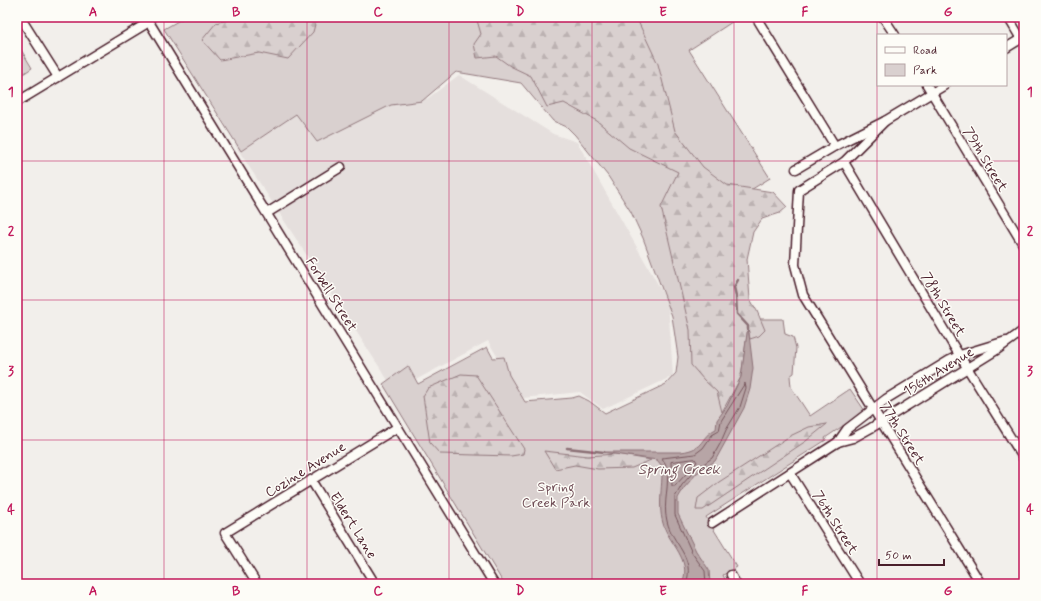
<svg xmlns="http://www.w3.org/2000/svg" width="1041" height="601" font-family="Mynerve,sans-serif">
<defs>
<pattern id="forest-firs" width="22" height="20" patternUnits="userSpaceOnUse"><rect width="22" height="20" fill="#d9d0cf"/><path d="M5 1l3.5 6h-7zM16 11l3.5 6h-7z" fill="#bcb2b2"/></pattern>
</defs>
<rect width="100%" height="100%" fill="#f2efeb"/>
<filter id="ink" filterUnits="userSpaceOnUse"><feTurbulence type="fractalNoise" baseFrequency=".025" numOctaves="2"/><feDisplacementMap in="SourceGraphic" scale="8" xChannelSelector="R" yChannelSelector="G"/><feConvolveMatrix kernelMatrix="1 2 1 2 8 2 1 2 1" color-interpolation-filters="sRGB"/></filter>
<g filter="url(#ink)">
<polygon fill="#e5dfdd" points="394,48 427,99 459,75 553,134 577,142 668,302 673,376 603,409 580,392 522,398 488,341 395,391 235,145"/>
<g fill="#d9d0cf" stroke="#92787d">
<polygon points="185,17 729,17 732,22 689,50 770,178 670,240 677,272 740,319 783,319 785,334 793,337 796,348 794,373 790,376 791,387 810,416 850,389 865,411 825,438 826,440 706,517 737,567 723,575 727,584 504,584 383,384 408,366 418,384 487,347 493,358 504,357 509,375 525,402 572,398 579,396 589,401 605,413 666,384 676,373 678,357 672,316 643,238 631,212 608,176 575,135 567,127 553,121 521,83 456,72 422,101 391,105 317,142 296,114 241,151 164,29"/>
<polygon points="17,43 32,68 17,78"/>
</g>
<g fill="url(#forest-firs)" stroke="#92787d">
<polygon points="237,17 317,17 313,32 288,59 259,53 220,60 202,40 216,23"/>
<polygon points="476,17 636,17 658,64 675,131 703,167 727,185 773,192 787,207 780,213 762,219 753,232 747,259 750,299 757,311 765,330 759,336 750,339 748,328 741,377 722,412 717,392 704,380 691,365 690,330 661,207 678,172 629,148 597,121 564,103 547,107 531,76 510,66 496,56 477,58 474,44 481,34"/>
<polygon points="461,374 476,375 524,449 523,454 511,456 440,454 430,443 423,396 428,388"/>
<polygon points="827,424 806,441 703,510 696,510 698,498 719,482 790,436 809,427"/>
<polygon points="544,451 588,456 615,454 651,460 632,468 598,469 575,465 555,469"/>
</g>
<path fill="#b7a5a6" stroke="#8b6f75" d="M748,326L753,368L750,389L744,408L715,461L697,473L684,488L678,498V514L696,551L709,570L710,584H681C693,565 673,546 666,531C656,511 663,487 662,466L657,460L601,452H681C706,449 699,437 716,429L717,420L727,406L741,377Z"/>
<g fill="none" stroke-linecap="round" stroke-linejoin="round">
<g stroke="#76555c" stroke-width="1">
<polygon points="695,459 697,462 675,486 672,486 671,462"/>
<path d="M686,584C696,557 672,544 667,521C662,503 671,483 666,466C666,463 663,461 662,458L695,454L703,448L712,435L719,431L721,421L745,383L746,388L740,407L726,430L720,444L712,458L695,470L682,485L675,497V515L692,553L705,571L706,584"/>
</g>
<g stroke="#8b6f75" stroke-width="2.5">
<polyline points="738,280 734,287 736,296 737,314 748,326 748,329"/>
<polyline points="567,448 604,452"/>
</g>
<g stroke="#4a1f2b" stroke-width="11">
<g id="minor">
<polyline points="20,17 58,77"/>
<polyline points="146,17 494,584"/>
<polyline points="756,17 835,146"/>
<polyline points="883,17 895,35"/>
<polyline points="1008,17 1021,39"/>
<polyline points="1006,48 1024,37"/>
<polyline points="927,85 1024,246"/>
<polyline points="17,102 149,22"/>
<polyline points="885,121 844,162 799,190 795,265 803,295 981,584"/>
<polyline points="844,162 953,345 1024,459"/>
<polyline points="796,169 835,146 885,121 945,85"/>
<polyline points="267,213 341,167"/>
<polyline points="838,442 847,429 886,399 950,360 960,355 1006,341"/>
<polyline points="790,473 860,584"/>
<polyline points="311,480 375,584"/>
<polyline points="712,523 838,442 853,438 871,428 998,349 1024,330"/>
<polyline points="731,575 736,584"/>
<polyline points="257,584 225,533 398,427"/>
</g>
</g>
<use href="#minor" stroke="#fdfcf7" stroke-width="8"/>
</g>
</g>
<path fill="none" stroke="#c2185b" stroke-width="1" stroke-opacity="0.55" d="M164,17V584M307,17V584M449,17V584M592,17V584M734,17V584M877,17V584M17,161H1024M17,300H1024M17,440H1024"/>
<g text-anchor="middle" stroke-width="3" stroke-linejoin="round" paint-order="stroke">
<g font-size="14" fill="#4a1f2b" stroke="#fdfcf7">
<text transform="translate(986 159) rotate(59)" y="5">79th Street</text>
<text transform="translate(332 294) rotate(58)" y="5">Forbell Street</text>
<text transform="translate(944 304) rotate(59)" y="5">78th Street</text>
<text transform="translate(938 371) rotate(-32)" y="5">156th Avenue</text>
<text transform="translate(903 433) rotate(58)" y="5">77th Street</text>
<text transform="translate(305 469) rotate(-32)" y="5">Cozine Avenue</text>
<text transform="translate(836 522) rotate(58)" y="5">76th Street</text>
<text transform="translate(354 525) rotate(58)" y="5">Eldert Lane</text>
</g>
<g font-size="14" fill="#6e4b54" stroke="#fdfcf7">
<text x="556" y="491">Spring<tspan x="556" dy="16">Creek Park</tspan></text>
</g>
<g font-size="15" font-style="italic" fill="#704e56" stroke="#fdfcf7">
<text x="679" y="474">Spring Creek</text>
</g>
</g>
<rect width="1041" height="601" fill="none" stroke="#fdfcf7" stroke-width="44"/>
<rect x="877" y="34" width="130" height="52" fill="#fdfcf7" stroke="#b5a4a5"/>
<rect x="885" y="47" width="20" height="6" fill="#fdfcf7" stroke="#b5a4a5"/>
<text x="913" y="54" font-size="12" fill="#4a1f2b">Road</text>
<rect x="885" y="64" width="20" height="12" fill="#d9d0cf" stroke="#b5a4a5"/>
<text x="913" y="74" font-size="12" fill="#4a1f2b">Park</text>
<path d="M879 559v6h65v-6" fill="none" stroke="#4a1f2b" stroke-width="2"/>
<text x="885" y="559" font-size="12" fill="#4a1f2b" stroke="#fdfcf7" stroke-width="3" paint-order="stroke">50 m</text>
<rect x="22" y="22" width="997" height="557" fill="none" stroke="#c2185b" stroke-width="1.5"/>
<g font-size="13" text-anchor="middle" font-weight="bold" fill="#c2185b">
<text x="93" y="16">A</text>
<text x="236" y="16">B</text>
<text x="378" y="16">C</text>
<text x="520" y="16">D</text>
<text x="663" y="16">E</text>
<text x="805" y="16">F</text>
<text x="948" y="16">G</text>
<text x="11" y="96">1</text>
<text x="1030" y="96">1</text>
<text x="11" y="235">2</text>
<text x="1030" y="235">2</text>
<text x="11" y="375">3</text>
<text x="1030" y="375">3</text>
<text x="11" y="514">4</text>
<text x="1030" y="514">4</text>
<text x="93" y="595">A</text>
<text x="236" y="595">B</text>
<text x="378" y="595">C</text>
<text x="520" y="595">D</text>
<text x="663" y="595">E</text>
<text x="805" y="595">F</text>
<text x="948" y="595">G</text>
</g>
</svg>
